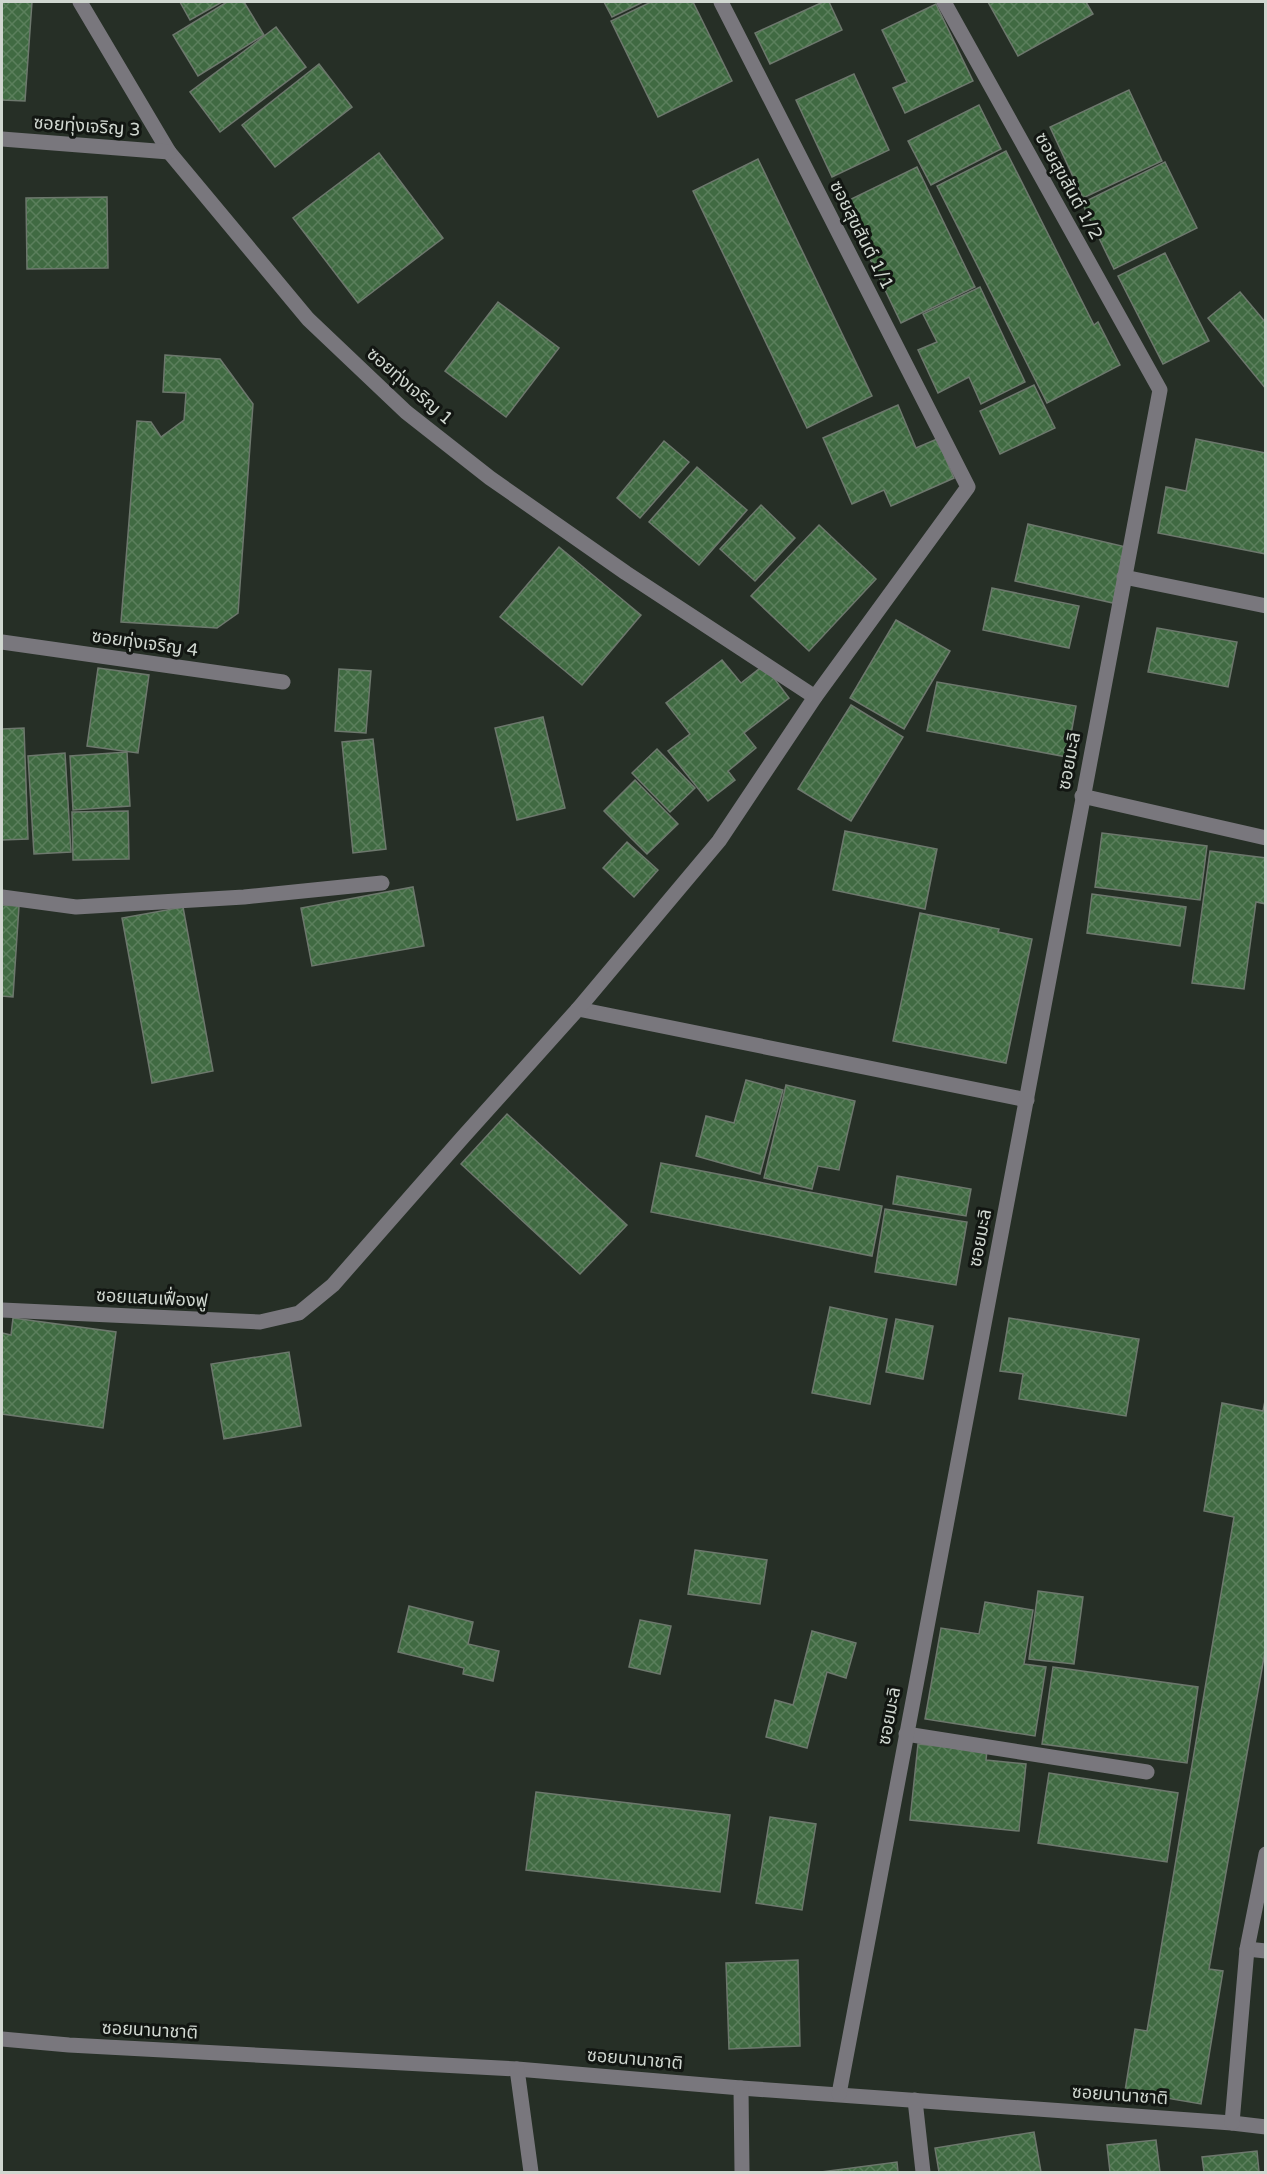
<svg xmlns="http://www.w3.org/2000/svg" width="1267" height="2174" font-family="'Varela Round','Noto Sans Thai',sans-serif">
<defs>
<pattern id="building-cross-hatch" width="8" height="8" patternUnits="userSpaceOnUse" patternTransform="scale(1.5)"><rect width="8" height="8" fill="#406a42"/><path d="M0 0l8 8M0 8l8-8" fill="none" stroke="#5b7f5c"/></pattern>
</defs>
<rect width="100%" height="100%" fill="#262f26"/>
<g fill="url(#building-cross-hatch)" stroke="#6d786d" stroke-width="1.5">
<polygon points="2,2 32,2 25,101 2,100"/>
<polygon points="180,2 222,2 190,20"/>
<polygon points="227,2 244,2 264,35 198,76 173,35"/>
<polygon points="604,2 643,2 612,17"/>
<polygon points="651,2 693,2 732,81 658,117 611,21"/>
<polygon points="823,2 829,2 842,30 770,64 755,33"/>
<polygon points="988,2 1086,2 1093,14 1018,56"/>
<polygon points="936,4 973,81 905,113 893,88 907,82 882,30"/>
<polygon points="276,27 306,67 220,132 190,92"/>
<polygon points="319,64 352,107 275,167 242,125"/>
<polygon points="854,74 889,150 832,177 796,100"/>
<polygon points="1129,90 1162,161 1083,198 1050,127"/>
<polygon points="979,105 1001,149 931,185 908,141"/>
<polygon points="1006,151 1094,325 1098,322 1120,365 1047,403 937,186"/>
<polygon points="379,153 443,238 358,303 293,218"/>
<polygon points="758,159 872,396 807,428 693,191"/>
<polygon points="1165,162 1197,228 1114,269 1082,203"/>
<polygon points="917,167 975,287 901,323 843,203"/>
<polygon points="107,197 108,268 27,269 26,198"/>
<polygon points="1165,253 1209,341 1163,364 1118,276"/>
<polygon points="980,287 1025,382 981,404 969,377 938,393 918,350 937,342 923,314"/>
<polygon points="1240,292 1266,323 1266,389 1208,318"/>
<polygon points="498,302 559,348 506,417 445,371"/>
<polygon points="165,355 220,359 253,404 238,613 217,628 121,622 137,421 151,422 161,437 184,420 186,393 163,392"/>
<polygon points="1034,385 1055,428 1000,454 980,411"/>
<polygon points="898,405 916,448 937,439 954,478 891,506 884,490 852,504 823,438"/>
<polygon points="1196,439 1266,453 1266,554 1158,533 1166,487 1186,491"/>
<polygon points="664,441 689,462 640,518 617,498"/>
<polygon points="697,467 747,510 699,565 649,522"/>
<polygon points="761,505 795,538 755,581 720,549"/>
<polygon points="1028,524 1126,547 1113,603 1015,581"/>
<polygon points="819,525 876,579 809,651 751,596"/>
<polygon points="559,547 641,615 582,685 500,617"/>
<polygon points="992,588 1079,606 1069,648 983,630"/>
<polygon points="896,620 950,651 904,729 850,698"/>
<polygon points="1157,628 1237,642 1228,687 1148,672"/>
<polygon points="722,660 741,683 764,665 789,698 744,733 756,748 728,771 735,780 708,801 668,751 690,734 666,703"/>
<polygon points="98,668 149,675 138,753 87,746"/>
<polygon points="339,669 371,671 366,733 335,731"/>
<polygon points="937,682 1076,706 1067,757 927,731"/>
<polygon points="851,705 903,737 851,821 798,789"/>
<polygon points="543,717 565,808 517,820 495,728"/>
<polygon points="24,728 28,839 2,840 2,729"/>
<polygon points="373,739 386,849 353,853 342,742"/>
<polygon points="657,749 695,788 670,812 632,773"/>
<polygon points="127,752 130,806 73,810 70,756"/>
<polygon points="65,753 71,852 34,854 28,756"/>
<polygon points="635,780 678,824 647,854 604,811"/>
<polygon points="128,811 129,859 73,860 72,812"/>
<polygon points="845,831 937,849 925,909 833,890"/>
<polygon points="1102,833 1207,846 1200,900 1095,887"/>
<polygon points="627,842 658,870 634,897 603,868"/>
<polygon points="1210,851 1266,858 1266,904 1256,902 1244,989 1192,983"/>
<polygon points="413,887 424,946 312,966 301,908"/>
<polygon points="1092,894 1186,907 1180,946 1087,933"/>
<polygon points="2,905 19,906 13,997 2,996"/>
<polygon points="183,907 213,1071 152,1083 122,918"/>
<polygon points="920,913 999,929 998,932 1032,939 1006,1063 893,1041"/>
<polygon points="746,1080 783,1090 760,1174 696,1156 706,1116 734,1123"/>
<polygon points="786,1085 855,1101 839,1170 818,1166 812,1189 764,1178"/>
<polygon points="507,1114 627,1225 580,1274 461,1164"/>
<polygon points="661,1163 882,1206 872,1256 651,1212"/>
<polygon points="897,1176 971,1189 966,1216 893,1204"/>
<polygon points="885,1209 967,1222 956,1285 875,1272"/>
<polygon points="830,1307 887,1319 870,1404 812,1393"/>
<polygon points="13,1318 116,1332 103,1428 2,1414 2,1333 11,1335"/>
<polygon points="1009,1318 1139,1339 1126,1416 1019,1399 1023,1374 1000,1371"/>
<polygon points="896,1319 933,1326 923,1379 886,1372"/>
<polygon points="289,1352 301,1426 224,1439 211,1364"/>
<polygon points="1266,1396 1266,1646 1209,1969 1223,1971 1201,2104 1125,2091 1135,2029 1147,2031 1234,1517 1204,1511 1222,1403 1263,1411"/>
<polygon points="695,1550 767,1560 760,1604 688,1594"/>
<polygon points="1038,1591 1083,1597 1074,1664 1029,1659"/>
<polygon points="985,1602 1033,1610 1024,1664 1046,1667 1035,1736 925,1719 941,1628 979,1634"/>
<polygon points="409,1606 473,1622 468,1644 499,1651 493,1681 463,1674 464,1668 398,1652"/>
<polygon points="640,1620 671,1626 660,1674 629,1667"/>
<polygon points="812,1631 856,1643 846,1678 827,1672 807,1748 766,1737 775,1700 793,1705"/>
<polygon points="1053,1667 1198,1687 1187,1763 1042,1744"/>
<polygon points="918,1744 987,1751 986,1760 1026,1764 1019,1831 910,1820"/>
<polygon points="1049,1773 1178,1793 1167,1862 1038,1843"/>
<polygon points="536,1792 730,1815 720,1892 526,1870"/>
<polygon points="770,1817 816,1824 802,1910 756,1903"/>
<polygon points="798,1960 800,2046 729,2049 726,1963"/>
<polygon points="1034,2132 1041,2172 939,2172 935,2148"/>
<polygon points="1156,2140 1160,2172 1110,2172 1107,2145"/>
<polygon points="1257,2151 1259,2172 1204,2172 1202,2157"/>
<polygon points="897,2162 898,2172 821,2172"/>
</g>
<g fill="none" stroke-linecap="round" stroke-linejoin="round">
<g stroke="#79777d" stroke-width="15">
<polyline points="80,2 169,152 308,319 406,412 490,478 626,573 815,697"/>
<polyline points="2,139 169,152"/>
<polyline points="1124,577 1266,606"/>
<polyline points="2,642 283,682"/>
<polyline points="1082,796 1266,838"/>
<polyline points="2,897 76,907 244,897 382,883"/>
<polyline points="578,1009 1027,1100"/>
<polyline points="2,1310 260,1322 299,1313 333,1285 463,1137 578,1009 719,841 815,697 968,487 721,2"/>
<polyline points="906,1734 1147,1772"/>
<polyline points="1247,1949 1266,1951"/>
<polyline points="2,2039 69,2045 517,2069 741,2088 1232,2123 1266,2127"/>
<polyline points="517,2069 531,2172"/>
<polyline points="741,2088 742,2172"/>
<polyline points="839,2094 1160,390 944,2"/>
<polyline points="915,2100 923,2172"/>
<polyline points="1232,2123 1247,1949 1266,1854"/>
</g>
</g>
<g text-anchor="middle" stroke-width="6" stroke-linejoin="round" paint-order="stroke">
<g font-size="18" fill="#d0d7d0" stroke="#121612">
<text transform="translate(87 126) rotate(4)" y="6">ซอยทุ่งเจริญ 3</text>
<text transform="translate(1069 186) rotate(61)" y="6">ซอยสุขสันต์ 1/2</text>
<text transform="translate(862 235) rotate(63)" y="6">ซอยสุขสันต์ 1/1</text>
<text transform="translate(410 386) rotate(41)" y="6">ซอยทุ่งเจริญ 1</text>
<text transform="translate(145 643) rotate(8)" y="6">ซอยทุ่งเจริญ 4</text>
<text transform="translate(1069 761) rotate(-79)" y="6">ซอยมะลิ</text>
<text transform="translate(980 1238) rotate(-79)" y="6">ซอยมะลิ</text>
<text transform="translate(152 1298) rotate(3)" y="6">ซอยแสนเฟื่องฟู</text>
<text transform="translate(889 1716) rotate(-79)" y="6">ซอยมะลิ</text>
<text transform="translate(150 2030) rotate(3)" y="6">ซอยนานาชาติ</text>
<text transform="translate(635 2059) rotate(5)" y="6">ซอยนานาชาติ</text>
<text transform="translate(1120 2095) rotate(4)" y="6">ซอยนานาชาติ</text>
</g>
</g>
<rect width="1267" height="2174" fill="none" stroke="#d0d7d0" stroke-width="6"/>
</svg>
